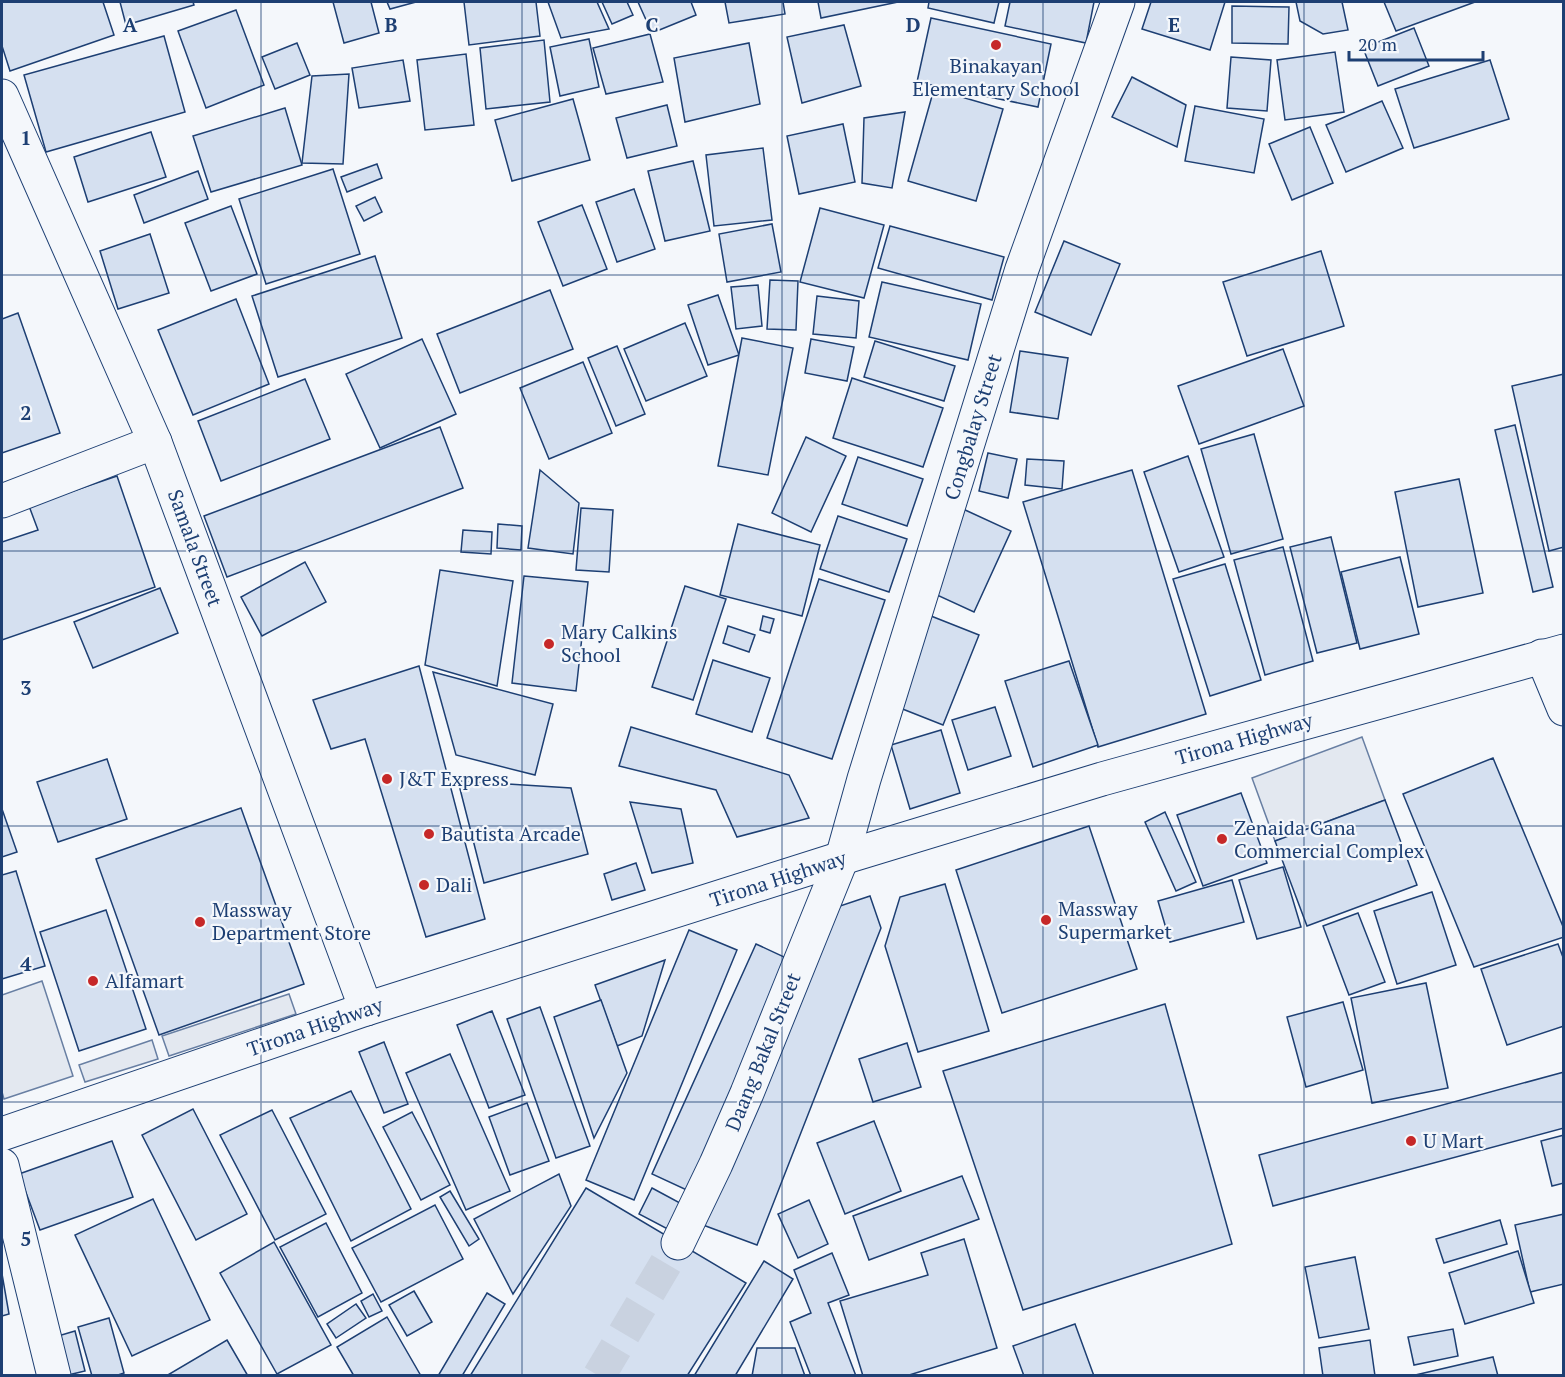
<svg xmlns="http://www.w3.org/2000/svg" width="1565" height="1377" font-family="'PT Serif',serif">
<rect width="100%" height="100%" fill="#f4f7fb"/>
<g fill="#e3e8f0" stroke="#687fa3" stroke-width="1.5">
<polygon points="1362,737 1385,800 1275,841 1252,778"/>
<polygon points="42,981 73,1076 4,1099 2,1092 2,995"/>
<polygon points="289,994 296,1014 169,1056 162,1036"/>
<polygon points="152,1040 158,1059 85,1082 79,1065"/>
</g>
<g fill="#d5e0f0" stroke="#1d3f73" stroke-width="1.5">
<polygon points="2,2 103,2 114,35 10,71 2,46"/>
<polygon points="120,2 193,2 194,5 126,25"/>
<polygon points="333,2 371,2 379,33 344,43"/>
<polygon points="387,2 416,2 390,9"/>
<polygon points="464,2 536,2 540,36 469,45"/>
<polygon points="548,2 597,2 609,29 561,38"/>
<polygon points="602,2 627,2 633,15 612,24"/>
<polygon points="638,2 691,2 696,15 652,33"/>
<polygon points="725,2 783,2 785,14 729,23"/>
<polygon points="818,2 898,2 821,18"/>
<polygon points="929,2 999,2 994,23 928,8"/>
<polygon points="1010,2 1094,2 1086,43 1005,26"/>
<polygon points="1151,2 1225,2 1210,50 1142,29"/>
<polygon points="1296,2 1342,2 1348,30 1323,34 1300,21"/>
<polygon points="1384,2 1475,2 1396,31"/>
<polygon points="1232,6 1289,7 1288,44 1232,43"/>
<polygon points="236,10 264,85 206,108 178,31"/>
<polygon points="931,18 1051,44 1038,107 917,82"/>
<polygon points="844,25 861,86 802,103 787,37"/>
<polygon points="1414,28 1429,66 1378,86 1363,48"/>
<polygon points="650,34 663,82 606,94 593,48"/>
<polygon points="164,36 185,112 46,152 24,75"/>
<polygon points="589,39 599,87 560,96 550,47"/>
<polygon points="544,40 550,102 486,109 480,48"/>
<polygon points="297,43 310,75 275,89 262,57"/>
<polygon points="749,43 760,104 685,122 674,58"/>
<polygon points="1335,52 1344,112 1285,120 1277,60"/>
<polygon points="466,54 474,125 425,130 417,60"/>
<polygon points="1231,57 1271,60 1267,111 1227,108"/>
<polygon points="403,60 410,101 359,108 352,68"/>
<polygon points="1490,60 1509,119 1414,148 1395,89"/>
<polygon points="349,74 343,164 302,163 312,76"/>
<polygon points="1132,77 1186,105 1177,147 1112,117"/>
<polygon points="934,89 1003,109 976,201 908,181"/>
<polygon points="573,99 590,160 512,181 495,120"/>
<polygon points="1382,101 1403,148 1346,172 1326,125"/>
<polygon points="667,105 677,146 627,158 616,118"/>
<polygon points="1195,106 1264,119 1254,173 1185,161"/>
<polygon points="285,108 302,165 211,192 193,136"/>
<polygon points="905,112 892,188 862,183 864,118"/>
<polygon points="843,124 855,182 799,194 787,136"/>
<polygon points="1310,127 1333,183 1292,200 1269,144"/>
<polygon points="151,132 166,177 88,202 74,157"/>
<polygon points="763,148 772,220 714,226 706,155"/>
<polygon points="693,161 710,231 665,241 648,171"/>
<polygon points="377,164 382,178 347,192 341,177"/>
<polygon points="333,169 360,254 266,284 239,199"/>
<polygon points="198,171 208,199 144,223 134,195"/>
<polygon points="634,189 655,249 617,262 596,202"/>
<polygon points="375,197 382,212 364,221 356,206"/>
<polygon points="582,205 607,269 563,286 538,222"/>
<polygon points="231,206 257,274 211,291 185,223"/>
<polygon points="820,208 884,225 864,298 800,282"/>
<polygon points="772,224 781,272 727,282 719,234"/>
<polygon points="890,226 1004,257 992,300 878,268"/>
<polygon points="150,234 169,293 118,309 100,251"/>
<polygon points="1064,241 1120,264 1091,335 1035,312"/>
<polygon points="1321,251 1344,326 1247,356 1223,282"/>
<polygon points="375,256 402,338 278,377 252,296"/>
<polygon points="770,280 798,281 796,330 767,329"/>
<polygon points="882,282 981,304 968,360 869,337"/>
<polygon points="758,285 762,326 736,329 731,287"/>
<polygon points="550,290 573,349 460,393 437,334"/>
<polygon points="718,295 739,355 708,365 688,305"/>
<polygon points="817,296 859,301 856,338 813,334"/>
<polygon points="236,299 269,384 193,415 158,330"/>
<polygon points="18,313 60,433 2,453 2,319"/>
<polygon points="685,323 707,376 646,401 624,349"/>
<polygon points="742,338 793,348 768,475 718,466"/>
<polygon points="422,339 456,414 380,448 346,374"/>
<polygon points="811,339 854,347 847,381 805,373"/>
<polygon points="875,341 955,366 944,401 864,377"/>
<polygon points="617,346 645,414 616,426 588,358"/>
<polygon points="1283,349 1304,406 1199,444 1178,386"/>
<polygon points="1020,351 1068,358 1058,419 1010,412"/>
<polygon points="583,362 612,433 549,459 520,388"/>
<polygon points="1564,374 1564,547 1549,551 1512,386"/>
<polygon points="852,378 943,408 923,467 833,438"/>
<polygon points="305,379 330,439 221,481 198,421"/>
<polygon points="1515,425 1553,587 1533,592 1495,430"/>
<polygon points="440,427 463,488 227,577 204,516"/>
<polygon points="1254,434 1283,539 1231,554 1201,449"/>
<polygon points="806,437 846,456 811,532 772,513"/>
<polygon points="988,453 1017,459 1008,498 979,491"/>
<polygon points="1188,456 1224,557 1179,572 1144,472"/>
<polygon points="858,457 923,479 907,526 842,504"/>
<polygon points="1027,459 1064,461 1062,489 1025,485"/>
<polygon points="540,470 579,503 573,554 528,548"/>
<polygon points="1132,470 1206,714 1098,747 1023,502"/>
<polygon points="117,476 155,587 2,640 2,542 38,530 29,506"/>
<polygon points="1459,479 1483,593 1418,607 1395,492"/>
<polygon points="581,508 613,510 609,572 576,570"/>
<polygon points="963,509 1011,531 974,612 926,590"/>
<polygon points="838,516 907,539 889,592 820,569"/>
<polygon points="498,524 522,526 521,550 497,548"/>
<polygon points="738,524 820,545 802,616 720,595"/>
<polygon points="463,530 492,532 491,554 461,552"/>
<polygon points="1331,537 1357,643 1317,653 1290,547"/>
<polygon points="1283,547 1313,661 1265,675 1234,560"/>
<polygon points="1400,557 1419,634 1360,649 1341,572"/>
<polygon points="305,562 326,602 262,636 241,597"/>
<polygon points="1225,564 1261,680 1210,696 1173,579"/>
<polygon points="440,570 513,581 497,686 425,665"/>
<polygon points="524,576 588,582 576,691 512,683"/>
<polygon points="819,579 885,600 832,759 767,738"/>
<polygon points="685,586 726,599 693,700 652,687"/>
<polygon points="160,588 178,633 93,668 74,622"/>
<polygon points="763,616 774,619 770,633 760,630"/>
<polygon points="931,616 979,635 943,725 895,706"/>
<polygon points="728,626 755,635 749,652 723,643"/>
<polygon points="713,660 770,678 752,732 696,714"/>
<polygon points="1069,661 1098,745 1033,767 1005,681"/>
<polygon points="419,666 485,919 426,937 365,739 331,749 313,700"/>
<polygon points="433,672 553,704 535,775 456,755"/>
<polygon points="995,707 1011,756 968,770 952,720"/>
<polygon points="631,727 789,775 809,818 737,837 716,790 619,766"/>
<polygon points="941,730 960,793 910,809 891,745"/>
<polygon points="1493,758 1564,929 1564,937 1474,967 1403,794"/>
<polygon points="107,759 127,819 58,842 37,782"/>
<polygon points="458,781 571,788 588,854 484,883"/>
<polygon points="1241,793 1267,863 1203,886 1177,815"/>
<polygon points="1385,800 1417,885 1307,926 1275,841"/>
<polygon points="630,802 681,809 693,863 652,873"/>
<polygon points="241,808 304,984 159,1035 96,859"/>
<polygon points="2,809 17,852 2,857"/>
<polygon points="1165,812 1196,882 1176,891 1145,822"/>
<polygon points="1089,826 1137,969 1002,1013 956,870"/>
<polygon points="636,863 645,890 612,900 604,874"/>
<polygon points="1283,867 1301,927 1257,939 1239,880"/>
<polygon points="16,871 45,966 2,979 2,875"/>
<polygon points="1232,880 1244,922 1170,942 1158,901"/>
<polygon points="945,884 989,1031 918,1052 885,946 900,897"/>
<polygon points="1432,892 1456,965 1397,984 1374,911"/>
<polygon points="870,896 881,928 757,1245 703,1225 825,911"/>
<polygon points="106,910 146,1029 79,1051 40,932"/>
<polygon points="1358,913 1385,982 1349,995 1323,926"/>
<polygon points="689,930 737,950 634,1200 586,1180"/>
<polygon points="756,944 795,962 691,1192 652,1174"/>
<polygon points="1558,944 1564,960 1564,1026 1507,1045 1481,969"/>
<polygon points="665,960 642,1036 617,1046 595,985"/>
<polygon points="1426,983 1448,1088 1372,1103 1351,998"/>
<polygon points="601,1000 627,1073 594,1138 554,1017"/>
<polygon points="1343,1002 1363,1070 1306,1087 1287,1017"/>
<polygon points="1165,1004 1232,1244 1023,1310 943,1071"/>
<polygon points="540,1007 590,1146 556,1158 507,1019"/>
<polygon points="492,1011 525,1095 489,1108 457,1025"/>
<polygon points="384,1042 408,1104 384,1113 359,1052"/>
<polygon points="907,1043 921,1087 873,1102 859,1059"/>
<polygon points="450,1054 510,1191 466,1210 406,1073"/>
<polygon points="1564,1072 1564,1128 1273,1206 1259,1155"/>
<polygon points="351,1091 411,1209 351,1241 290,1118"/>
<polygon points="527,1103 549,1161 510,1175 489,1117"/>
<polygon points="193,1109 247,1214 196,1240 142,1135"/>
<polygon points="272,1110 326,1214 275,1240 220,1135"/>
<polygon points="412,1112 450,1185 421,1200 383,1127"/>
<polygon points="874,1121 901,1191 845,1214 817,1143"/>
<polygon points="1564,1135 1564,1183 1552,1186 1541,1141"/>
<polygon points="112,1141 133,1197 40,1230 19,1174"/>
<polygon points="559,1174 571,1206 513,1294 474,1219"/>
<polygon points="962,1176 979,1219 869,1260 853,1216"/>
<polygon points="586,1188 746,1283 687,1376 470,1376"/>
<polygon points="652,1188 693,1210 679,1235 639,1214"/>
<polygon points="450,1191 479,1239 469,1246 440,1197"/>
<polygon points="153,1199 210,1320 132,1356 75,1235"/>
<polygon points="809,1200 828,1244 798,1258 778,1214"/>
<polygon points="435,1205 463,1259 381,1302 352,1248"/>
<polygon points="1564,1214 1564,1284 1530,1292 1515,1225"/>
<polygon points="1500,1220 1507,1244 1444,1263 1436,1239"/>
<polygon points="326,1223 362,1293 318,1317 280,1247"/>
<polygon points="964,1239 997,1348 906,1376 863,1376 840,1301 928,1275 921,1253"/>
<polygon points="274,1242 331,1345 277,1374 220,1273"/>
<polygon points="1518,1251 1534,1303 1465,1324 1449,1273"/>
<polygon points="832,1253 849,1295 828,1303 856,1376 811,1376 790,1322 811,1313 794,1270"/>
<polygon points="1355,1257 1369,1329 1319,1338 1305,1267"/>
<polygon points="764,1261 793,1279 735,1376 694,1376"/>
<polygon points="2,1274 9,1314 2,1316"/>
<polygon points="414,1291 432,1322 407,1336 389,1305"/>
<polygon points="487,1293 505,1304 462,1376 438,1376"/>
<polygon points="373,1294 382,1311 369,1317 361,1301"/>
<polygon points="356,1304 366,1318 336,1338 327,1324"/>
<polygon points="387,1317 421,1376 354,1376 337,1347"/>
<polygon points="109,1318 124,1373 115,1376 92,1376 78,1327"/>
<polygon points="1075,1324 1094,1376 1024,1376 1013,1346"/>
<polygon points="1453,1329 1458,1356 1414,1365 1408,1337"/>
<polygon points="75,1331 85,1371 68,1375 58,1336"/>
<polygon points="227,1340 248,1376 166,1376"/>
<polygon points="1370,1340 1375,1376 1323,1376 1319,1348"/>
<polygon points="757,1348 795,1348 805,1376 752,1376"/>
<polygon points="1493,1357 1498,1376 1411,1376"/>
</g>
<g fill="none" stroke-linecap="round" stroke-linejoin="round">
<polyline stroke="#c9d2e0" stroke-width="33" stroke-dasharray="33 16" stroke-linecap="butt" points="599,1376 678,1243"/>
<g stroke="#1d3f73" stroke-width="35">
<g id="minor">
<polyline points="2,96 155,442 366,1009"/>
<polyline points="2,501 155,442"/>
<polyline points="2,1165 54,1376"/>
<polyline points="678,1243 716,1164 747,1093 842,858 864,779 1022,269 1118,2"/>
</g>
</g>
<g stroke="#1d3f73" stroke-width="35">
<g id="major">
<polyline points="1542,656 1564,709"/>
<polyline points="2,1134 366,1009 842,858 1102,779 1564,651"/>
</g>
</g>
<use href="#minor" stroke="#f4f7fb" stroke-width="33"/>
<use href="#major" stroke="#f4f7fb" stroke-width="33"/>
</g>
<path fill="none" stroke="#1d3f73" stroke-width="1.5" stroke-opacity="0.55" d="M261,2V1376M522,2V1376M782,2V1376M1043,2V1376M1304,2V1376M2,275H1564M2,551H1564M2,826H1564M2,1102H1564"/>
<g fill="#c62828" stroke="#f4f7fb" stroke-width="2">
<circle cx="996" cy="45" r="6"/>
<circle cx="549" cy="644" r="6"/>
<circle cx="387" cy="779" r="6"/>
<circle cx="429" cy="834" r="6"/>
<circle cx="1222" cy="839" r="6"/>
<circle cx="424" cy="885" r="6"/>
<circle cx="1046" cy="920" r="6"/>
<circle cx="200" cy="922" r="6"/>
<circle cx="93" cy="981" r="6"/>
<circle cx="1411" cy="1141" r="6"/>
</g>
<g text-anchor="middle" stroke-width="4.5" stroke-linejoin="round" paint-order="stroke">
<g font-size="20" fill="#1d3f73" stroke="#f4f7fb" text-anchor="start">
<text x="996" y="73" text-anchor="middle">Binakayan<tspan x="996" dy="23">Elementary School</tspan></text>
<text x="561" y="639">Mary Calkins<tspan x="561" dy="23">School</tspan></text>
<text x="399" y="786">J&amp;T Express</text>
<text x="1234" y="835">Zenaida Gana<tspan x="1234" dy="23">Commercial Complex</tspan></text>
<text x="441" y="841">Bautista Arcade</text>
<text x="436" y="892">Dali</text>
<text x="1058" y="916">Massway<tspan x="1058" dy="23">Supermarket</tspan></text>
<text x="212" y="917">Massway<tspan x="212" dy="23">Department Store</tspan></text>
<text x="105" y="988">Alfamart</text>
<text x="1423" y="1148">U Mart</text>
</g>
<g font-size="20" fill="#1d3f73" stroke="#f4f7fb">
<text transform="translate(973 427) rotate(-73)" y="7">Congbalay Street</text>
<text transform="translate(195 548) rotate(70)" y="7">Samala Street</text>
<text transform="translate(1244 739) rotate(-16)" y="7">Tirona Highway</text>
<text transform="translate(778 879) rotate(-18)" y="7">Tirona Highway</text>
<text transform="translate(315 1027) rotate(-19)" y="7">Tirona Highway</text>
<text transform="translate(763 1052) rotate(-68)" y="7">Daang Bakal Street</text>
</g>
</g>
<g font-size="20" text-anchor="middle" font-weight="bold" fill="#1d3f73" stroke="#f4f7fb" stroke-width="4.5" stroke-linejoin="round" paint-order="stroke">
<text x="130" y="32">A</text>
<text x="391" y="32">B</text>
<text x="652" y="32">C</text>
<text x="913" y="32">D</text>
<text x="1174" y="32">E</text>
<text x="26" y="145">1</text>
<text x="26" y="420">2</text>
<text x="26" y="695">3</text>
<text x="26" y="971">4</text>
<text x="26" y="1246">5</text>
</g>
<rect width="1565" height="1377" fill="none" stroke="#1d3f73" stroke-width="6"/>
<path d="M1349 51v9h134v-9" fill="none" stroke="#1d3f73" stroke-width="3"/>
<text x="1358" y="51" font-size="18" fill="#1d3f73" stroke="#f4f7fb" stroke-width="4.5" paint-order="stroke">20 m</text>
</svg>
